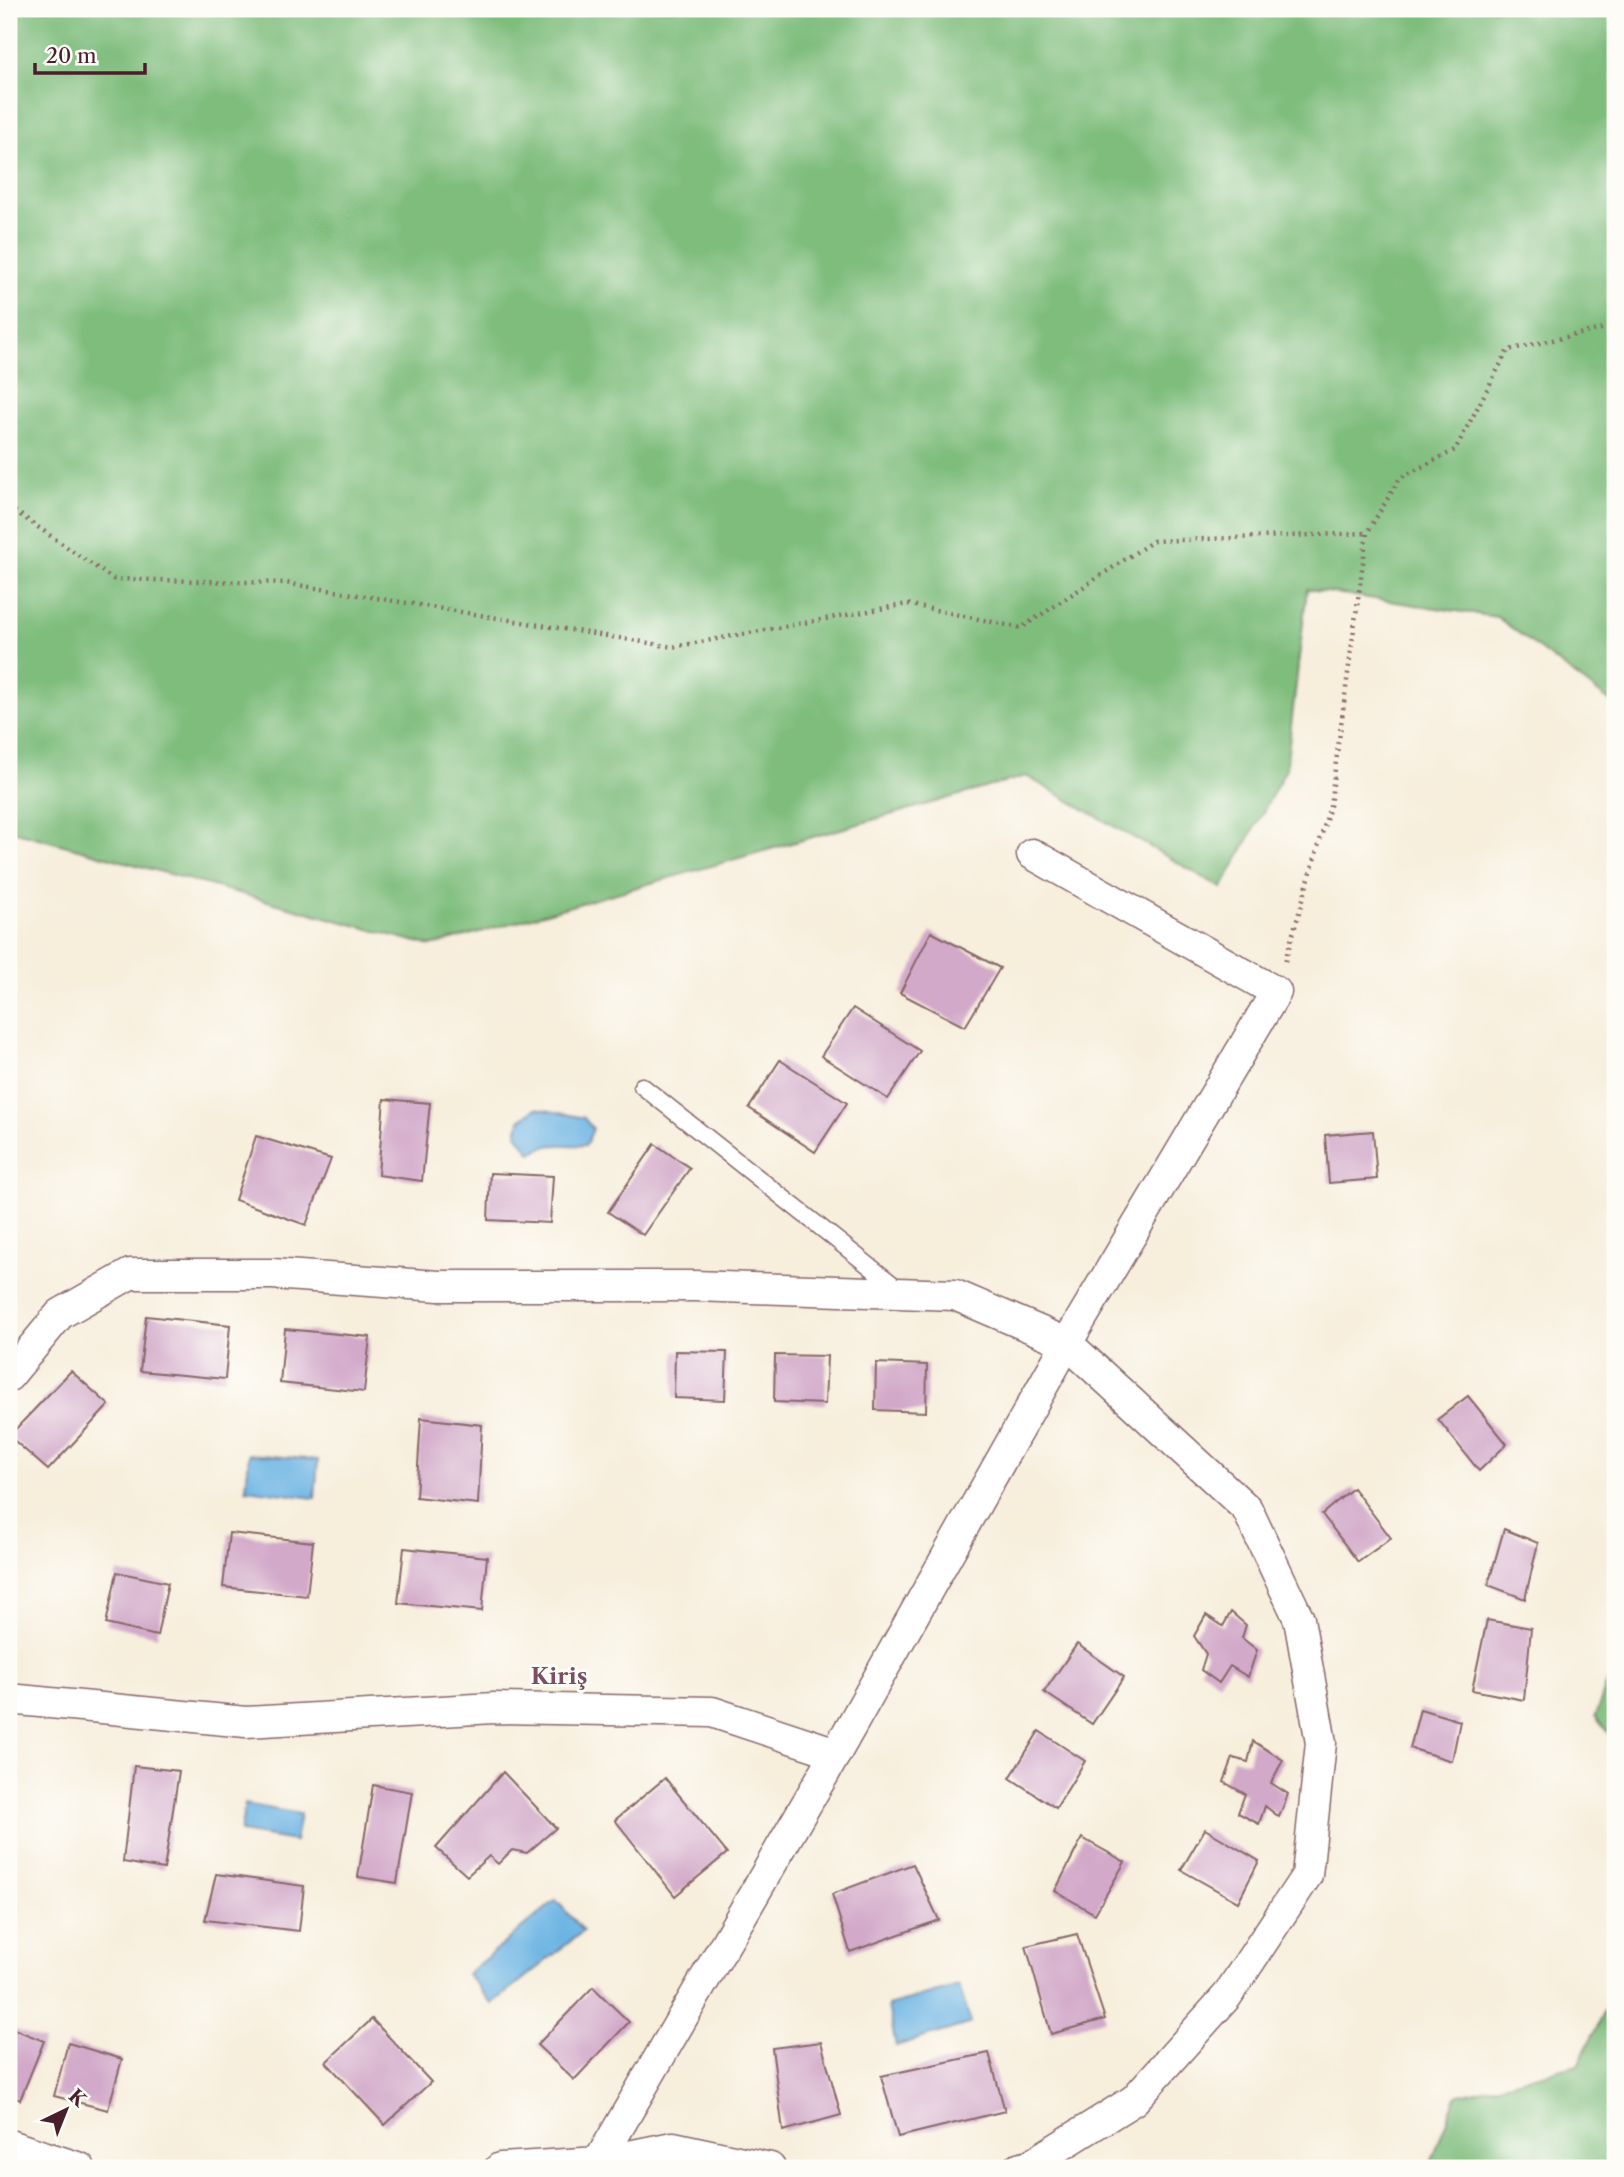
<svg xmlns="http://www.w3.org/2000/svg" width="1624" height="2177" font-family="'Libre Caslon Text',serif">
<rect width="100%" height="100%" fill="#fdfcf7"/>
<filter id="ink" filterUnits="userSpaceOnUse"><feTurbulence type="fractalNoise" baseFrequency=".0143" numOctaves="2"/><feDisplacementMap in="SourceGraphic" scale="14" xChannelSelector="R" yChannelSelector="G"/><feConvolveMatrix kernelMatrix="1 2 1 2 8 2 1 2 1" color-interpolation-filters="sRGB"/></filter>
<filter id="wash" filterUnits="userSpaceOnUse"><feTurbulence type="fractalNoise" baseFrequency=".00686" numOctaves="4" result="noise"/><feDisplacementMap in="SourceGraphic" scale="28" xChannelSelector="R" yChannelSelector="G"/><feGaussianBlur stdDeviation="1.57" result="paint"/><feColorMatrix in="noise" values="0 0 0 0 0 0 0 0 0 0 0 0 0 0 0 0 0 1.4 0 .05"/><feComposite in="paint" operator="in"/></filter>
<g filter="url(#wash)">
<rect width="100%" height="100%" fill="#f7eedc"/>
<g fill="#7fbd7d" stroke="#646e54" stroke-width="2">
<polygon points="9,9 1615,9 1615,705 1497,617 1307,589 1286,769 1222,888 1026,776 431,946 9,830"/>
<polygon points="1615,1661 1615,1742 1595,1716"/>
<polygon points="1615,1990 1615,2168 1429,2168 1456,2096 1578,2065"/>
</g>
<g fill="#6cb4e3" stroke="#5b6a87" stroke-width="2">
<path d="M536,1108L584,1118L593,1129L586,1145C560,1147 556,1140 531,1153L517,1134L520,1120Z"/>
<polygon points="249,1454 318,1460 315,1498 246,1489"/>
<polygon points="245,1804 300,1814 295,1841 240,1832"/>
<polygon points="556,1900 583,1931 492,2004 467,1974"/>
<polygon points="959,1986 971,2023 896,2046 888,2006"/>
</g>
<g id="blocks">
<g fill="#d2a9c9">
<polygon points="931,932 1000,968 965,1027 900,993"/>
<polygon points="853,1008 920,1051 888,1099 821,1056"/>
<polygon points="780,1060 847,1103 815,1152 749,1108"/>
<polygon points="384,1099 430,1103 422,1181 378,1175"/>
<polygon points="1373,1131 1377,1179 1329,1183 1325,1135"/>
<polygon points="256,1136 331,1159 306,1225 235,1200"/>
<polygon points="655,1144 690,1168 643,1235 608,1212"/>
<polygon points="490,1173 553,1176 550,1223 488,1220"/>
<polygon points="146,1316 230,1325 225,1379 140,1371"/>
<polygon points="285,1329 370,1337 364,1392 280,1383"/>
<polygon points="675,1351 727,1352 725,1400 674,1398"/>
<polygon points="775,1355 827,1356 825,1404 774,1402"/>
<polygon points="876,1363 927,1365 926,1412 875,1410"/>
<polygon points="71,1371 109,1405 48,1470 9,1436"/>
<polygon points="1468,1396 1507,1444 1479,1471 1438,1419"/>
<polygon points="421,1418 482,1425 478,1504 416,1497"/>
<polygon points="1353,1488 1391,1538 1358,1562 1322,1514"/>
<polygon points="1504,1529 1538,1543 1525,1599 1488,1585"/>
<polygon points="229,1533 313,1542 307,1596 223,1587"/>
<polygon points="404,1548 487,1557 482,1611 398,1603"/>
<polygon points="117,1572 168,1583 157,1636 106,1624"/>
<polygon points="1231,1612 1246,1625 1242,1638 1257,1650 1248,1677 1230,1666 1219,1683 1201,1670 1206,1654 1194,1636 1206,1615 1223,1626"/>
<polygon points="1487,1620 1531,1628 1524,1700 1472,1690"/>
<polygon points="1077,1644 1124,1677 1092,1724 1044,1692"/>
<polygon points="1420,1709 1460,1721 1452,1761 1410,1748"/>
<polygon points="1039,1731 1085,1761 1056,1808 1010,1778"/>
<polygon points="1253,1741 1283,1760 1271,1783 1288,1794 1279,1817 1265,1806 1259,1824 1238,1813 1245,1794 1224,1782 1233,1758 1248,1762"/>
<polygon points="134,1766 179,1771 164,1869 123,1862"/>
<polygon points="503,1772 556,1828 527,1853 512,1850 498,1864 489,1856 467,1876 436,1848"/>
<polygon points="665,1778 727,1853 675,1896 615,1820"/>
<polygon points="373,1785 412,1792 397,1883 358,1877"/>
<polygon points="1205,1829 1259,1861 1238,1902 1181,1870"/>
<polygon points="1082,1838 1125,1862 1095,1914 1055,1891"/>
<polygon points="913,1864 939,1920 850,1952 832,1894"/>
<polygon points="216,1874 304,1886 299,1931 205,1920"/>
<polygon points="1077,1934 1105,2019 1051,2034 1026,1946"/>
<polygon points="593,1987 629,2022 574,2080 537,2045"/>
<polygon points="372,2019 431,2082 385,2125 326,2062"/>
<polygon points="9,2027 44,2041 20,2100 9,2095"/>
<polygon points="821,2042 841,2115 783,2131 772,2048"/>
<polygon points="68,2043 122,2059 108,2110 54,2096"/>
<polygon points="989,2053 1005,2111 898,2137 881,2076"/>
</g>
</g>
</g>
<g filter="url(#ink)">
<use href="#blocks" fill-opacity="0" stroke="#876769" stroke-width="2"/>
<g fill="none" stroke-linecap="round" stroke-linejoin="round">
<g stroke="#876769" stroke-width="19">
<polyline id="lane" points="642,1086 901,1291"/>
</g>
<g stroke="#876769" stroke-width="33">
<g id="street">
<polyline points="9,1376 60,1314 130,1274 272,1274 439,1286 694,1286 955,1295 1067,1343 1247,1509 1299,1619 1321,1743 1307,1875 1227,1996 1134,2100 1030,2165 1018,2168"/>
<polyline points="9,1699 246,1722 494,1708 712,1712 836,1753"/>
<polyline points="9,2145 80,2168"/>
<polyline points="500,2168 599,2162 673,2147 770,2168"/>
<polyline points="595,2168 836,1753 1067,1343 1276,992 1032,854"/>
</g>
</g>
<g stroke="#876769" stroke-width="4.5" stroke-dasharray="2 5" stroke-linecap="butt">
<polyline points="9,507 113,579 286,583 673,647 907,604 1021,628 1153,541 1367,533"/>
<polyline points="1285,961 1330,806 1367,533 1400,478 1455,450 1508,350 1615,326"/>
</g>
<use href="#lane" stroke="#fff" stroke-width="16"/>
<use href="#street" stroke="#fff" stroke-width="30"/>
</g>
</g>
<g text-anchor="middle" stroke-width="6" stroke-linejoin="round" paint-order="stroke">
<g font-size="23" font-weight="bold" fill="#7a4f62" stroke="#fdfcf7">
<text x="559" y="1684">Kiriş</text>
</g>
</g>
<rect width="1624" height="2177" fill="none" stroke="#fdfcf7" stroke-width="35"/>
<g transform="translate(66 2110) rotate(43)" stroke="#fdfcf7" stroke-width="5" paint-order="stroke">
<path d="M0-5L12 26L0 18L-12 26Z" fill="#4a1f2b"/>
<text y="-10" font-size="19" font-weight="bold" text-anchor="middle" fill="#4a1f2b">K</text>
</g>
<path d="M35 63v10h110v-10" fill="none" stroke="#4a1f2b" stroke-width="3.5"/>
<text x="46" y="63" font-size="21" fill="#4a1f2b" stroke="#fdfcf7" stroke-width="5" paint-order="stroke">20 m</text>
</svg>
